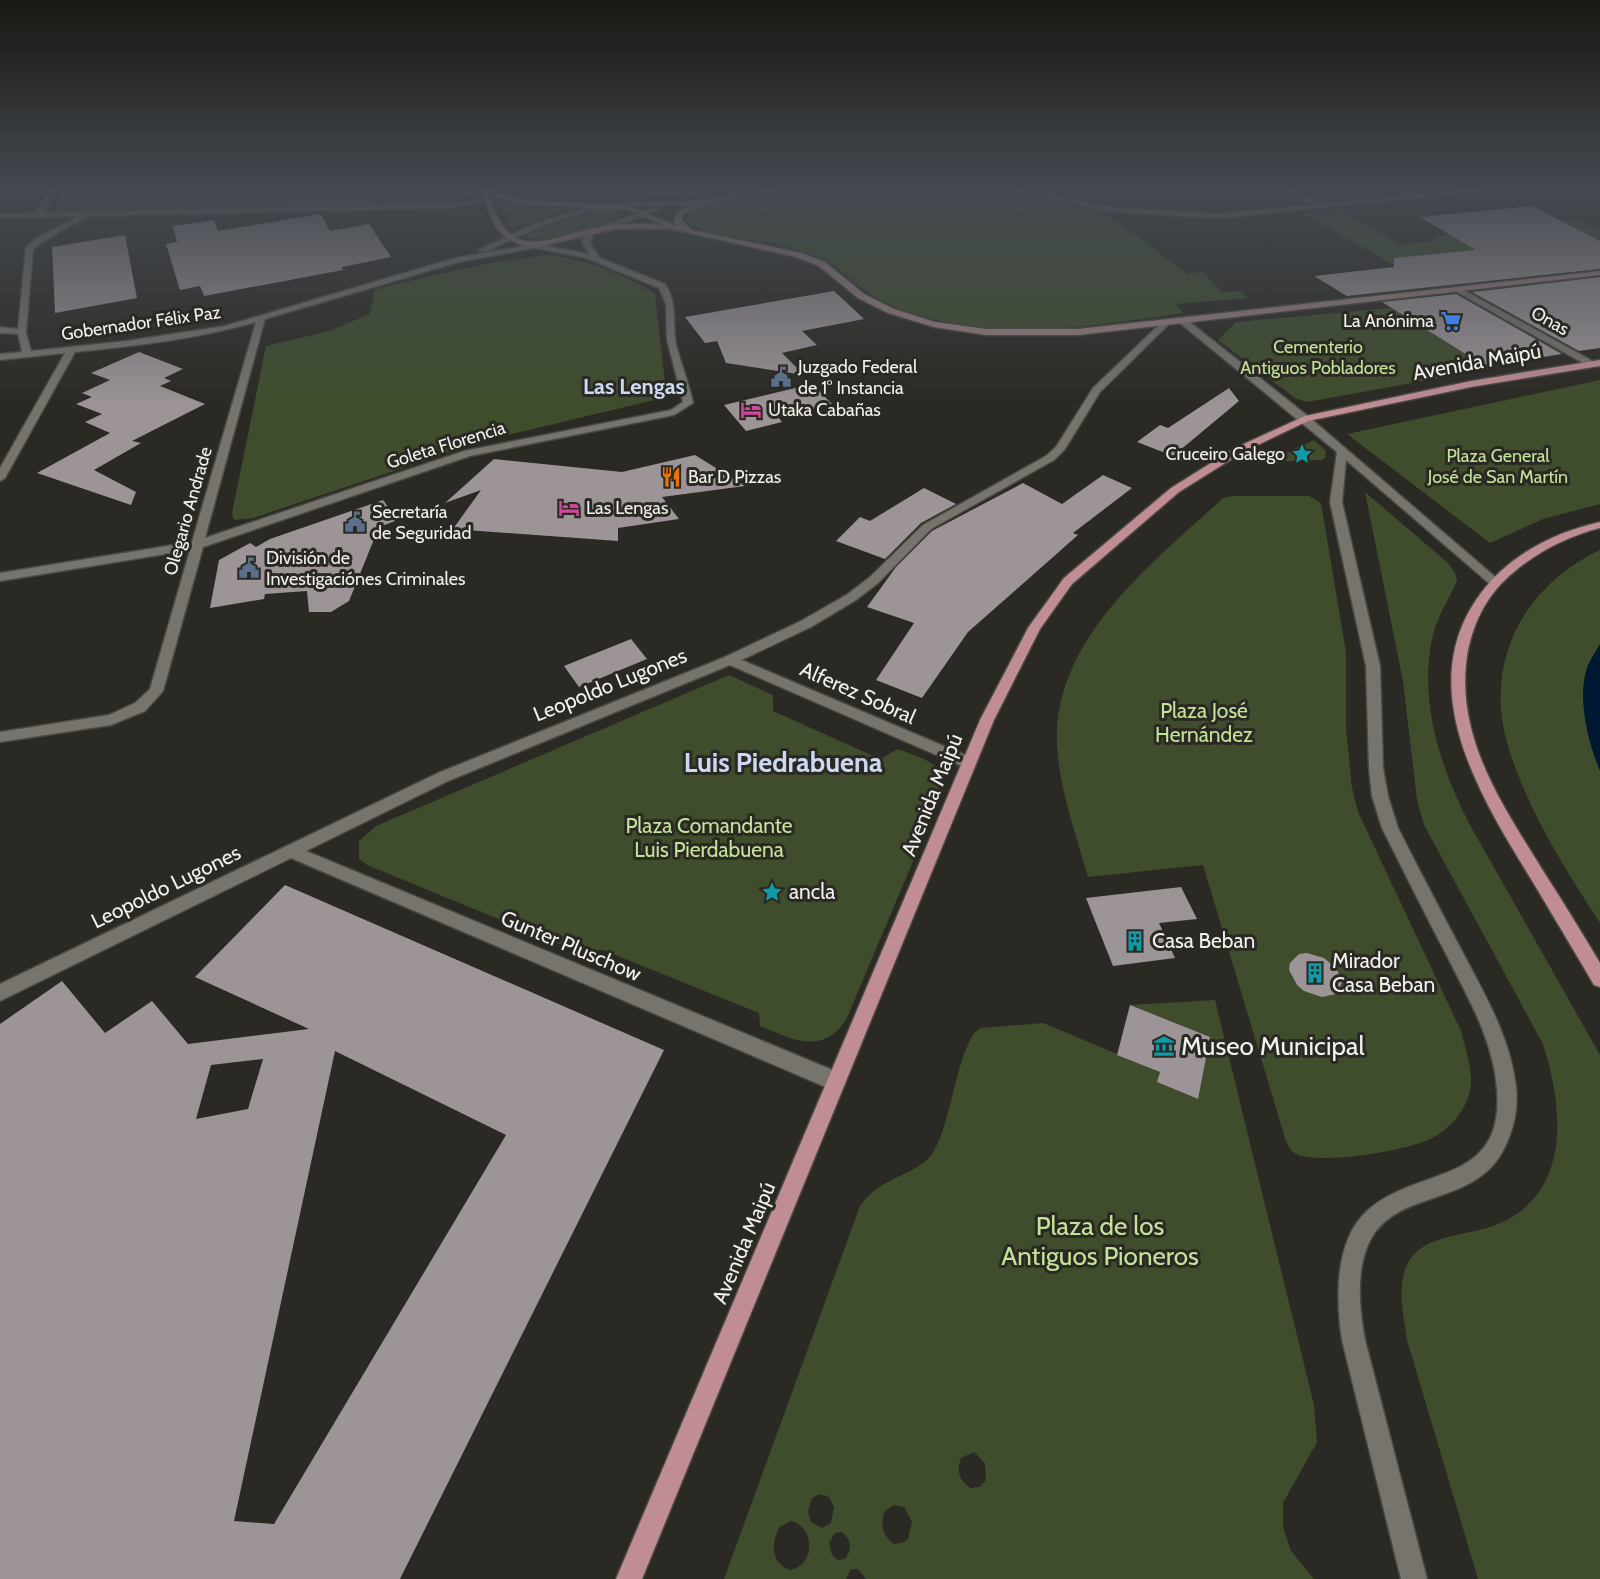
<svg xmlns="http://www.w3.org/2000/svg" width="1600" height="1579" font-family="Cabin,sans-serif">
<rect width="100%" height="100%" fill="#2b2923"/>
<g fill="#3f4d2c" fill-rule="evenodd">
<polygon points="69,186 472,186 476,194 469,198 432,203 58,212 56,206"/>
<polygon points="646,186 716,186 712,192 705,195 650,199"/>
<path d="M829,186H978L1102,211L1187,273L1203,272L1222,292L1240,291L1248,298L1175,304L1183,313C1093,326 1000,342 912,313C895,308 877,300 863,289C850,280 838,266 823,259C789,243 740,239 703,231L690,225L685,219L695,208L713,203Z"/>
<polygon points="495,200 528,208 578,208 512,228 508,226 502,208"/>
<path d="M612,209L621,212V215C608,225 535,247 523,236L528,232L598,211Z"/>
<polygon points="1340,210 1401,245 1438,241 1432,237 1579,220 1600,230 1600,248 1422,281 1304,214"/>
<path d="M546,255C579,257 629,275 655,294L666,393L663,398L487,440L253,518L234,520L232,513L266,346L329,331L370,314L375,289L485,264Z"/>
<polygon points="1391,308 1490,369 1307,402 1295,398 1218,340 1236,322"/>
<polygon points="1600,380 1600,504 1543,519 1490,543 1347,434"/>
<polygon points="1314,440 1326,451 1325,458 1321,460 1266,462"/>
<path d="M1365,492L1448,563L1455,573L1457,581C1449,599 1438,615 1433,635C1418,700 1440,767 1470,825L1600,1055V1579H1478L1407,1340C1404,1318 1397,1289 1406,1267C1418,1235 1465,1236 1493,1226C1572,1197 1564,1110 1543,1044L1424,825L1417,800L1403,681Z"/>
<path d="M1232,496H1309L1321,503L1346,652V728L1352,788L1358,812L1461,1031C1466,1051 1475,1075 1469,1095C1464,1112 1449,1129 1434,1137C1410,1151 1324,1164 1298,1155C1290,1152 1288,1145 1285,1138L1203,865L1088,877C1076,835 1059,788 1057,744C1053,638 1153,563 1223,498Z"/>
<path d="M1600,550V923C1565,869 1528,811 1509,749C1482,665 1522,587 1600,550Z"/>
<path d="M729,675L773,695V711L880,759L898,749C918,757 945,762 944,788L846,1020C822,1056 791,1039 760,1026L759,1013L603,950L579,952L367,865L359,859V841L376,826Z"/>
<path d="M1215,1000L1314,1405L1317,1442L1283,1503V1527L1291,1551L1314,1579H866L858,1569H851L846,1579H724L860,1206C882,1174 918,1177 934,1151C952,1119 955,1060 975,1032L981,1028L1043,1023L1160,1072L1158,1082L1197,1099L1210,1037L1130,1005ZM974,1452L985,1463L986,1480L980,1487L971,1488C959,1481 956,1470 961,1458ZM820,1494L829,1497L834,1507L831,1523L822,1528L811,1522L808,1512L812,1498ZM894,1505L904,1507L912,1522L908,1539L904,1542L894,1544C882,1535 880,1524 885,1511ZM791,1521C816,1527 815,1566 790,1570C771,1563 770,1543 780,1527ZM842,1532C851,1540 853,1548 845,1559L838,1560L832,1555L829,1543L835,1533Z"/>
</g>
<path fill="#001831" d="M1600,644V771C1588,742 1576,696 1588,665C1591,658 1596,651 1600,644Z"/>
<g fill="#9c9497" fill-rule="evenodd">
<polygon points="1532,206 1600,241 1600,269 1347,296 1314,276 1394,267 1394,258 1476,250 1420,217"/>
<polygon points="321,214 330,231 369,224 391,257 342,267 343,270 204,296 200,286 180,290 166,244 177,242 173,226 214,220 218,231"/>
<polygon points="125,235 137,298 55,313 52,247"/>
<polygon points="1600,277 1600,348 1579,351 1472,292"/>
<polygon points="834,291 864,319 802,331 817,345 782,353 804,375 726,363 717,341 705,343 685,317"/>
<polygon points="1456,294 1562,354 1485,366 1382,302"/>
<polygon points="139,352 183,369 164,378 171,381 160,386 205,404 132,441 141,443 94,470 136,492 131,505 37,473 110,433 85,422 102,414 76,404 92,397 82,393 110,380 91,373"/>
<polygon points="812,384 832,404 778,417 782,422 746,431 724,405"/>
<polygon points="1229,388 1239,401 1173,456 1137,442 1160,425 1168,428"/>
<polygon points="695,455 745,486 662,497 679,519 618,528 618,541 453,529 481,490 445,503 494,459 622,472"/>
<polygon points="1103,475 1132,488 1073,533 1078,535 968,632 922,698 876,680 914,623 867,607 896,567 932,531 1023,483 1062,504"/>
<polygon points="924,488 956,504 921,523 885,559 836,541 860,517 870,521"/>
<polygon points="383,500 398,520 379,527 349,601 331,612 309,612 307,591 265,594 264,599 210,608 219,560 250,543 256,547 270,539"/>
<polygon points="631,639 647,659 579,687 564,666"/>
<path d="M285,885L664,1050L400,1579H0V1024L62,981L105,1033L152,1001L188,1044L309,1029L195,977ZM335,1051L506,1135L274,1524L234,1521ZM263,1059L248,1109L196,1119L211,1065Z"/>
<polygon points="1181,887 1197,919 1159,923 1175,958 1113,966 1086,898"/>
<polygon points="1307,953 1324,958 1337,969 1342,983 1336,994 1322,997 1304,991 1297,985 1289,970 1290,963 1299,954"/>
<polygon points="1130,1005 1210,1037 1198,1099 1157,1082 1160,1072 1117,1055"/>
</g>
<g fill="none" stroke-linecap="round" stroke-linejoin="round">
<g stroke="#494843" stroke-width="3">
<polygon id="pedestrian" points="1163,321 1170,323 1100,392 1065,449 1054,460 931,529 878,583 856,600 811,627 735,663 725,663 723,660 725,657 801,621 848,594 870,577 923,525 1046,456 1056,447 1093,388"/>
</g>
<g stroke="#494843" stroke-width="3">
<g id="minor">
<path d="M53,186H60L43,213L450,204L488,198L491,200L450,208L88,216L44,241L33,250L26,332L31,351L126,341L225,326L455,258L535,244L590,254L582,243L587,230L591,228L595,230L590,243L600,258L665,284C678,303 672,323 676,344C681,364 689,383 693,403L674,415L470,456L203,547L163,691L145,711L111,725L0,742V732L109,715L135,703L150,689L190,550L0,581V573L192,542L256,322C197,339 135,346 75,352L5,478L0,481V468L65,353L0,360V354L22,352L18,334L0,333V327L18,329L26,247L38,237L79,216L0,218V214L35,213ZM535,248L586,258L659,288L666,304L667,340L683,402L671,410L464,451L205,538L265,319L459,262Z"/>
<polygon points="789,186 808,186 692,205 626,206 589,211 544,225 485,252 478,250 539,222 588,207 626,202 689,201"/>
<polygon points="990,186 1005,186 1115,208 1219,214 1312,205 1283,186 1291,186 1320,204 1505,186 1533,186 1219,218 1115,212"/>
<polygon points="654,208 661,210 605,229 598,227"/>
<polygon points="1460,288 1596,363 1598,365 1590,367 1457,292 1457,288"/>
<path d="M1180,319H1186L1309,417L1500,581L1494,585L1490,584L1346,460L1342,502L1380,666L1383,768L1388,796L1398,828C1419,870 1441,911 1463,953C1486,997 1510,1037 1516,1087C1518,1106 1515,1123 1508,1140C1482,1208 1402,1187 1372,1237C1355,1266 1359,1308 1365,1340L1427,1579H1401L1342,1340C1336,1300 1334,1241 1367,1211C1418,1165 1505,1187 1497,1089C1493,1039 1468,998 1446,954C1424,912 1403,870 1382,828L1372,796L1369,768L1366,666L1330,502L1337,452L1180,323Z"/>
<polygon points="730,655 974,759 976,763 974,767 964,767 730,665 448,781 306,851 842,1074 844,1081 842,1088 835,1090 828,1088 291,858 0,1001 0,984 438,773"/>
</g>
</g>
<g stroke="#494843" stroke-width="3">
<path id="secondary" d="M481,186H487L488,189L521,200L629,206L679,227L674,222L677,211L715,198V200L683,214L682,221L692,230L801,253L825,262L864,294L894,309L935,322L986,329H1078L1600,271V275L1078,335H986L934,327L888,313L858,298L819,266L796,257L671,229H615L535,248L520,245L503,235L495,226L487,208ZM489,194L520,204L628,210L664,225C642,223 621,223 599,227C547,237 509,267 489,194Z"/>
</g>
<g stroke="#494843" stroke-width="3">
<g id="primary">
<polygon points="1600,360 1600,366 1471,387 1308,421 1243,452 1179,492 1072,584 1040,629 994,720 642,1579 616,1579 980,720 1028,628 1064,578 1171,488 1235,448 1305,416 1471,381"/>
<path d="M1600,522V528C1565,537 1531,555 1505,580C1484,600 1472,627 1467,656C1455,739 1504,807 1545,874C1564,903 1582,933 1600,963V987L1594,985C1573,949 1552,914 1531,879C1480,796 1411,686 1481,593C1509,555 1555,532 1600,522Z"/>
</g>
</g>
<use href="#pedestrian" fill="#76746d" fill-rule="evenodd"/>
<use href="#minor" fill="#76746d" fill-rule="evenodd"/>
<use href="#secondary" fill="#9b8181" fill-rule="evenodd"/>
<use href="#primary" fill="#c08d95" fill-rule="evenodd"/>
</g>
<linearGradient id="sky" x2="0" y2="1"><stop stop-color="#181713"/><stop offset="0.46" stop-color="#444950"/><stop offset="1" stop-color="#444950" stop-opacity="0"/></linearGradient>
<rect width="1600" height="407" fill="url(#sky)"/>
<defs>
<g id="supermarket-bare" transform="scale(1.62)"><path d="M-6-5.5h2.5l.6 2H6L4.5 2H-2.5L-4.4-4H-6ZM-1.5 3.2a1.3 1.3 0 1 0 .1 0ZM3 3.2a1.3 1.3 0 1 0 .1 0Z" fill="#3f7fe0" stroke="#2b2923" stroke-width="2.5" paint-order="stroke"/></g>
<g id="civic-bare" transform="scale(1.62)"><path d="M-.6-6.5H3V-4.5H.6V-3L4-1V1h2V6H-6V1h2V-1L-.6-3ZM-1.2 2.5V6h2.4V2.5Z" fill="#5c6f8a" stroke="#2b2923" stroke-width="2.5" paint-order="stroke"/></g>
<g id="hotel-bare" transform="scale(1.62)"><path d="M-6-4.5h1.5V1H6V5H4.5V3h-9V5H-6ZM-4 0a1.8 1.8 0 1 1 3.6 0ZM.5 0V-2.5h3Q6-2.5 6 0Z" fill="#d1479c" stroke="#2b2923" stroke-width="2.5" paint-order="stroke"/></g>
<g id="sight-bare" transform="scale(1.62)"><path d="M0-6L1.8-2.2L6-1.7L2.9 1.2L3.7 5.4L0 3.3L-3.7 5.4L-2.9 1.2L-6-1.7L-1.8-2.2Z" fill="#0f9aa8" stroke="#2b2923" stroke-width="2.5" paint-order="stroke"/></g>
<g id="restaurant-bare" transform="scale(1.62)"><path d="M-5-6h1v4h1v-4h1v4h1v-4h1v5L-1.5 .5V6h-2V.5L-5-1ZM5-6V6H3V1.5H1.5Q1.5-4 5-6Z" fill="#e8710a" stroke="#2b2923" stroke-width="2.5" paint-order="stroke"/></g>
<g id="building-bare" transform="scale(1.62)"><path d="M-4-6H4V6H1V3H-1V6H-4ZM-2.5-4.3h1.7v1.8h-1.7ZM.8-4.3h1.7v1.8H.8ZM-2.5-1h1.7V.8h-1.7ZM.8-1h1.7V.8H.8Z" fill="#0f9aa8" stroke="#2b2923" stroke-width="2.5" paint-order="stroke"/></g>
<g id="museum-bare" transform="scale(1.62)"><path d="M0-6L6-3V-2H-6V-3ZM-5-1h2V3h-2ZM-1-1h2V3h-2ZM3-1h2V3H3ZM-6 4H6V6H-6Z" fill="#0f9aa8" stroke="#2b2923" stroke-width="2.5" paint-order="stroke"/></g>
</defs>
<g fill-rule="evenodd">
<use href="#supermarket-bare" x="1451" y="321"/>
<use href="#civic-bare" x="781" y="377"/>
<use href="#hotel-bare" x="751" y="410"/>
<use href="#sight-bare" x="1302" y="454"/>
<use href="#restaurant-bare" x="671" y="477"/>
<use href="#hotel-bare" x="569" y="508"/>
<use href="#civic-bare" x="355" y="522"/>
<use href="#civic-bare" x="249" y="568"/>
<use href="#sight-bare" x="772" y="892"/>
<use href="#building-bare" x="1135" y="941"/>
<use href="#building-bare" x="1315" y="973"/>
<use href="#museum-bare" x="1164" y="1046"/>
</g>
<g text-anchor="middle" stroke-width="6" stroke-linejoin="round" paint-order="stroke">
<g font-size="18" fill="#f2f1ed" stroke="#2b2923" text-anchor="start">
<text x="1434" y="327" text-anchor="end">La Anónima</text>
<text x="798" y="373">Juzgado Federal<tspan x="798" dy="21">de 1° Instancia</tspan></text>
<text x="768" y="416">Utaka Cabañas</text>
<text x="1285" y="460" text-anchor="end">Cruceiro Galego</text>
<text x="688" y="483">Bar D Pizzas</text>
<text x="586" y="514">Las Lengas</text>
<text x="372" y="518">Secretaría<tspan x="372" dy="21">de Seguridad</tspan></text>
<text x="266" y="564">División de<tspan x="266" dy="21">Investigaciónes Criminales</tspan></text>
</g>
<g font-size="18" fill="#f2f1ed" stroke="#2b2923">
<text transform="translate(1550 321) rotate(29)" y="6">Onas</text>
<text transform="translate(141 323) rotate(-8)" y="6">Gobernador Félix Paz</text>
<text transform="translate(446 445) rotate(-17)" y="6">Goleta Florencia</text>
<text transform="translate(188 511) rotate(-74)" y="6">Olegario Andrade</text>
</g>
<g font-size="18" fill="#c3e398" stroke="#2b2923">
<text x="1318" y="353">Cementerio<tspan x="1318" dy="21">Antiguos Pobladores</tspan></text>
<text x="1498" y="462">Plaza General<tspan x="1498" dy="21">José de San Martín</tspan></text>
</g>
<g font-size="21" fill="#f2f1ed" stroke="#2b2923">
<text transform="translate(1477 362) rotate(-10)" y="7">Avenida Maipú</text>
<text transform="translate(610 685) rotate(-22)" y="7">Leopoldo Lugones</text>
<text transform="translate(858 693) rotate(24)" y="7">Alferez Sobral</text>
<text transform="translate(932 795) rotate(-68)" y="7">Avenida Maipú</text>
<text transform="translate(166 887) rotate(-26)" y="7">Leopoldo Lugones</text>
<text transform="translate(571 946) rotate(23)" y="7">Gunter Pluschow</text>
<text transform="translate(744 1243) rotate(-67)" y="7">Avenida Maipú</text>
</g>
<g font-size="21" fill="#c3e398" stroke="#2b2923">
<text x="1204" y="718">Plaza José<tspan x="1204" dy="24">Hernández</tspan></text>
<text x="709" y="833">Plaza Comandante<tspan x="709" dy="24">Luis Pierdabuena</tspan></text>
</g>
<g font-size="21" fill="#f2f1ed" stroke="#2b2923" text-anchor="start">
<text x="789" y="899">ancla</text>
<text x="1152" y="948">Casa Beban</text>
<text x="1332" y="968">Mirador<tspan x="1332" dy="24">Casa Beban</tspan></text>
</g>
<g font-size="22" font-weight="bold" fill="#cdd8f3" stroke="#2b2923">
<text x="634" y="394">Las Lengas</text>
</g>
<g font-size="26" fill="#f2f1ed" stroke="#2b2923" text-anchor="start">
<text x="1181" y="1055">Museo Municipal</text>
</g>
<g font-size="26" fill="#c3e398" stroke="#2b2923">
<text x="1100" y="1235">Plaza de los<tspan x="1100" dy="30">Antiguos Pioneros</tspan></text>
</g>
<g font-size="27" font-weight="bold" fill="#cdd8f3" stroke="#2b2923">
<text x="783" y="772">Luis Piedrabuena</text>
</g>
</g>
</svg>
